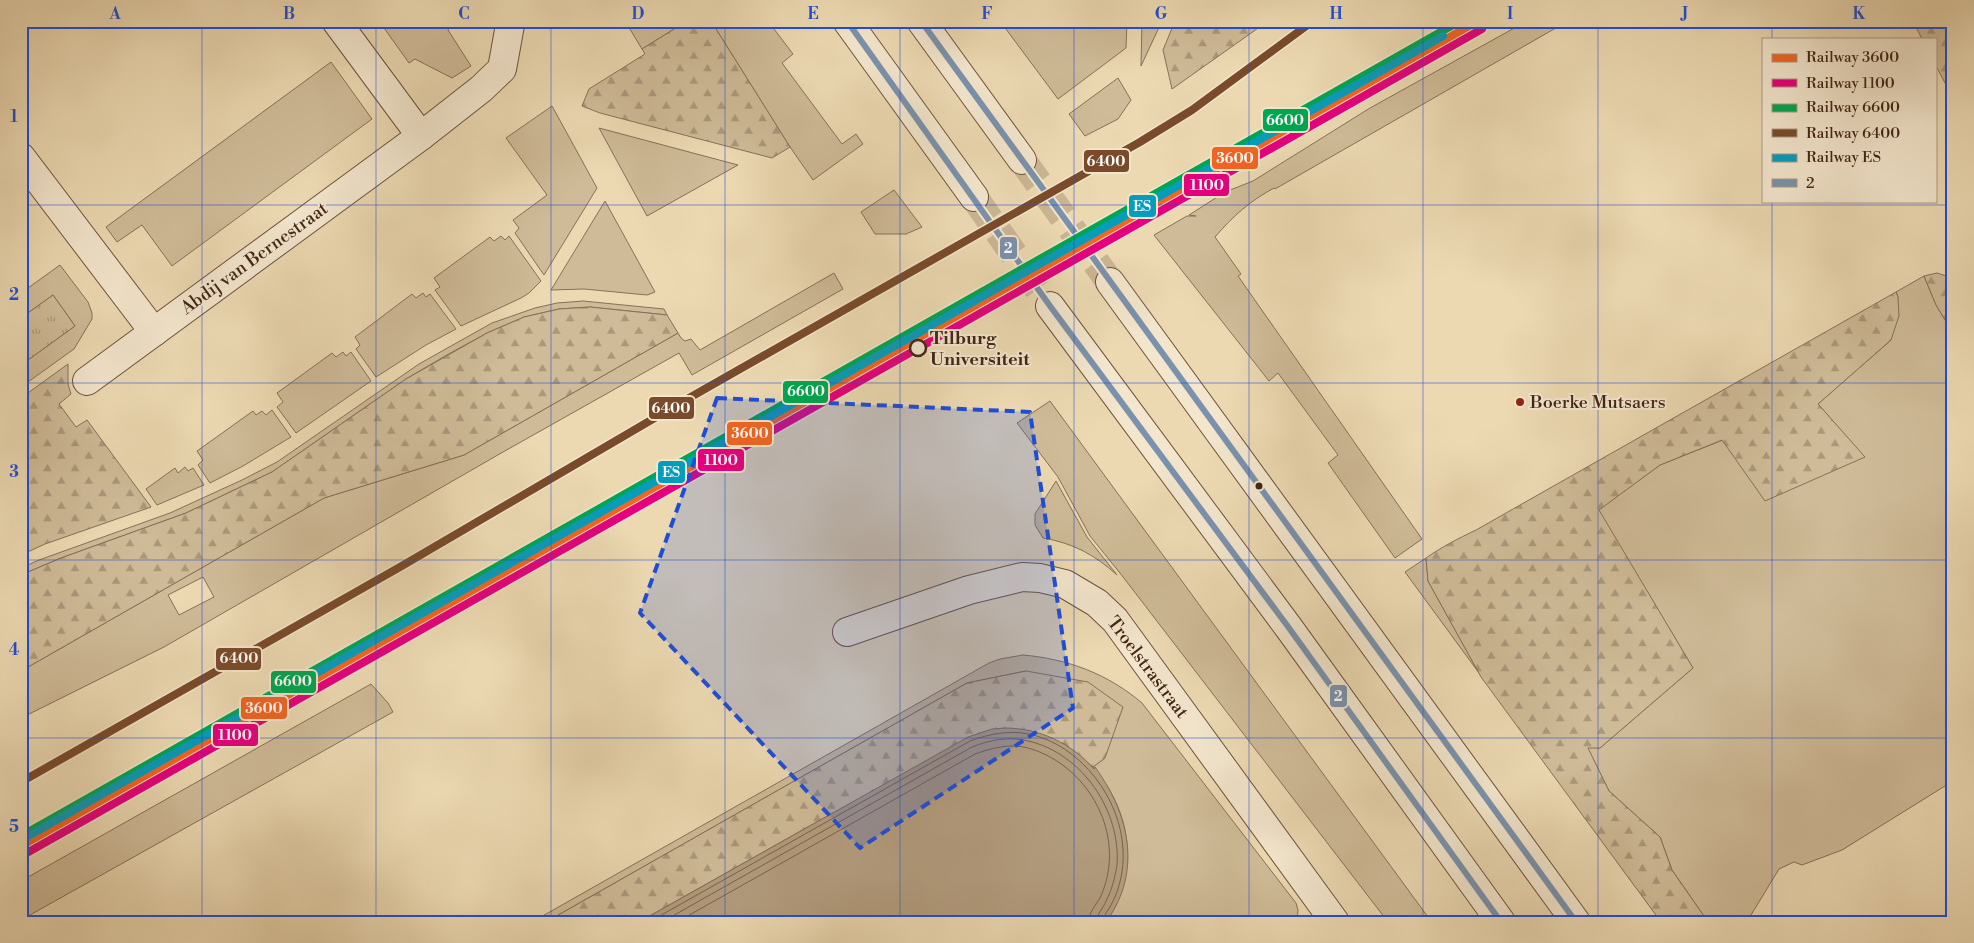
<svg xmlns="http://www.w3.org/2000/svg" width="1974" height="943" font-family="'Libre Bodoni',serif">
<defs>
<pattern id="forest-firs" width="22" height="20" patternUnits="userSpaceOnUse" patternTransform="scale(1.25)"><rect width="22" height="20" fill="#cfbb98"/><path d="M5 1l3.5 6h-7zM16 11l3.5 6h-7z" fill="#aa987b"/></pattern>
<pattern id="park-tufts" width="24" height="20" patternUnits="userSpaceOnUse" patternTransform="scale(1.25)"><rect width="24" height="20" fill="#cfbb98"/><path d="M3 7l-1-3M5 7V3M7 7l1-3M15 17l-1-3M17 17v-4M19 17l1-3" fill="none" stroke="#aa987b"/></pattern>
</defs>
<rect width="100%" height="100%" fill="#ecd9b2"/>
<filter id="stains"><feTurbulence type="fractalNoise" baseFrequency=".004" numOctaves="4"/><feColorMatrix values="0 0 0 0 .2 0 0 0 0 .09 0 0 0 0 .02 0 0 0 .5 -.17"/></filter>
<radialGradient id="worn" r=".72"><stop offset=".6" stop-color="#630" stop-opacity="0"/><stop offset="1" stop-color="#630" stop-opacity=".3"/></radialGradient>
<g fill="#cfbb98" stroke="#887058" fill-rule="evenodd">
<polygon points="379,21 445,21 449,28 448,30 471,66 452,78 415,59 409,63"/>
<polygon points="625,21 687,21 642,49"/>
<polygon points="711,21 768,21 793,54 782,63 842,144 856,134 863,144 813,180 790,147"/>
<polygon points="1000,21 1127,21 1126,48 1058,99"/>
<polygon points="1142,21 1162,21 1141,66"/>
<path d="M1527,21H1568L1275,189L1274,188C1250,201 1233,216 1215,237L1241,274L1238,276L1422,539L1395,558L1328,463L1338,455L1278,373L1269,381L1154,235L1187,216H1196L1189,215L1225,192L1253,181L1370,108Z"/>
<polygon points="331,62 372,119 172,266 142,225 117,242 106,227"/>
<polygon points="1118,78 1131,100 1118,119 1085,136 1069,114"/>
<polygon points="552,106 597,188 544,275 515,233 519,228 513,220 547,195 506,138"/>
<polygon points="599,128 738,165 647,216"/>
<polygon points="894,190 922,227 906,234 875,234 861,212"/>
<polygon points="605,201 655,292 647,295 584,289 551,290"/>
<polygon points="501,236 505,240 509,236 541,281 529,293 521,298 461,326 435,290 440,287 434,278 490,237 494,241"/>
<polygon points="60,265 88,302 92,313 92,319 74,349 21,387 21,365 75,326 53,295 21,318 21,293"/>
<path d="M834,273L843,289L692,375L679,353L503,452L164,647L21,718V671L324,498L464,455L678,333L681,338L685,341L691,339L700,350ZM203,577L214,597L179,615L168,595Z"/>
<polygon points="1924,276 1936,305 1953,333 1953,781 1842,850 1802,865 1794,862 1779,869 1751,915 1736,922 1708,922 1672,870 1660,837 1609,791 1587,747 1600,748 1693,668 1598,510 1660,465 1723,440 1864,457 1818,404 1891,340 1898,297 1896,292"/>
<polygon points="423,293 426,297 430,294 456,329 426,345 376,377 356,349 360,345 355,337 412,294 416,298"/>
<polygon points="583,301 664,309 667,315 590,307 559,309 524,317 487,333 445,356 406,379 272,472 186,513 61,558 21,575 21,568 39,560 170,513 242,480 277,462 419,364 492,323 535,308 557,303"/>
<polygon points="343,352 346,356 351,352 371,381 296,433 277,407 283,402 277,393 332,353 336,357"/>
<polygon points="1050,401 1428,917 1422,922 1388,922 1120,573 1090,536 1058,477 1017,423"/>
<polygon points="272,410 291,437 243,466 210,483 198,465 203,460 197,451 253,411 256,415 262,411 266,415"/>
<polygon points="185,467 188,471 193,468 204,485 157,505 146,489 175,468 178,473"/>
<path d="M1056,481L1087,537L1117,575C1095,555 1073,543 1043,538L1035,525V514Z"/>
<polygon points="1426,558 1428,581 1479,673 1405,572"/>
<path d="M1023,655C1068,659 1108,674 1142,703L1296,903L1298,910L1297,922H1106C1134,881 1134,831 1109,789C1104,781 1098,775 1093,767L1105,758L1026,671L967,683L546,922H532L989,663L1000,659Z"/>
<polygon points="371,684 388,703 393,712 21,920 21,881"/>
</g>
<g fill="url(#forest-firs)" stroke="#887058">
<polygon points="687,21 711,21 790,147 772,158 600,113 582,106 589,89 645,54 642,49"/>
<polygon points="1175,21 1268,21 1172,89 1163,50"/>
<polygon points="1913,21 1953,21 1953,98 1935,64 1935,39 1922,39"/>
<polygon points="1937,273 1953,278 1953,333 1936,305 1924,276"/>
<path d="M1896,292L1898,297L1899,316L1891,340L1818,404L1865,457L1765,501L1722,440L1660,465L1599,510L1693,668L1600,748H1588L1609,791L1660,837L1672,870L1708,922H1661L1481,677L1428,581L1426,558C1442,547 1457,539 1476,530Z"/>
<polygon points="590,307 667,315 678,333 464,455 324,498 21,671 21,575 61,558 186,513 272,472 406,379 487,333 524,317 559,309"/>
<polygon points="68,364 68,384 71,394 59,404 76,427 87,420 151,507 45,544 21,555 21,398"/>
<polygon points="1026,671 1088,682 1123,707 1105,758 1093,767 1065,744 1005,728 979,733 822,819 639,922 546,922 967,683"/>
</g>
<polygon fill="url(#park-tufts)" stroke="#887058" points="53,295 75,326 21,365 21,318"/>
<path fill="#b29c7e" stroke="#856d55" d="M1005,728C1039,728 1071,743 1094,769L1095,767C1129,814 1143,871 1106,922H639L968,737L992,729Z"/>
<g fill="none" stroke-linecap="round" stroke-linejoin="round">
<g stroke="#7a614b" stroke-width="1">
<path d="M649,922L970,741C989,734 1009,730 1029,734C1081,745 1121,799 1123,850C1124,869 1120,889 1111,905C1108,911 1103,915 1103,922"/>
<path d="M662,922L972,747C990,740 1009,736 1028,741C1082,753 1121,811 1117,865C1115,877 1112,890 1106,901C1103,909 1097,913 1096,922"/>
<path d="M677,922L975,754C992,748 1010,743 1028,748C1078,762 1114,813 1109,865C1108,876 1105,887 1100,898C1095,906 1089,912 1089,922"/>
</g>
<g stroke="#cab593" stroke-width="28" stroke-dasharray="28 14" stroke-linecap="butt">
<polyline points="1022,160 1110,282"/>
<polyline points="974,197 1050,306"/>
</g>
<g stroke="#6c533e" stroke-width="30">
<g id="minor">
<polyline points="336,21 421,136"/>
<polyline points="847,21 974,197"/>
<polyline points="921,21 1022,160"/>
<polyline points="21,157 154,332"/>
<polyline points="1110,282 1576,922"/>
<polyline points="1050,306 1289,628 1501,922"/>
<polyline points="87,381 421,136 481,89 502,69 510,25 507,21"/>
<polyline points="847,632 969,590 1022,577 1040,578 1065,584 1097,603 1115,620 1335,922"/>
</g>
</g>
<use href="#minor" stroke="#f3e6cd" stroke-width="28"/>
<g stroke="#f3e6cd" stroke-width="10">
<g id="bus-1">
<polyline points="847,21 1050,306 1289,628 1501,922"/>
<polyline points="921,21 1576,922"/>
</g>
</g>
<use href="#bus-1" stroke="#7a92ae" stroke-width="6"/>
<g stroke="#f3e6cd" stroke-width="11">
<polyline id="rail-1" points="21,846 1478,21"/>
</g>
<g stroke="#f3e6cd" stroke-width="11">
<polyline id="rail-2" points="25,854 1482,29"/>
</g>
<g stroke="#f3e6cd" stroke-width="11">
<polyline id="rail-3" points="21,836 1460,21"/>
</g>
<g stroke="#f3e6cd" stroke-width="11">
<polyline id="rail-4" points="21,782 400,567 682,402 1140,142 1192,110 1313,21"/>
</g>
<g stroke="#f3e6cd" stroke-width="11">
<polyline id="rail-5" points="30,835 1443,36"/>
</g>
<use href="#rail-1" stroke="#f26522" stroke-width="8"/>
<use href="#rail-2" stroke="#e5007d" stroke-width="8"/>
<use href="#rail-3" stroke="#00a651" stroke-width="8"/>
<use href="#rail-4" stroke="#7a4b2a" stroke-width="8"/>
<use href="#rail-5" stroke="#069cbc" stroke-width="8"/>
</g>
<path fill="#1d4ed8" fill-opacity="0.2" stroke="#1d4ed8" stroke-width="4" stroke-dasharray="10 6" stroke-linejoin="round" d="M717,398L1030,412L1073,708L860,848L640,613Z"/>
<path fill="none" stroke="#1d4ed8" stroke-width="1" stroke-opacity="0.55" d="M202,21V922M376,21V922M551,21V922M725,21V922M900,21V922M1074,21V922M1249,21V922M1423,21V922M1598,21V922M1772,21V39M1772,201V922M21,205H1953M21,383H1953M21,560H1953M21,738H1953"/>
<circle fill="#f3e6cd" stroke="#412618" stroke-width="2.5" cx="918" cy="348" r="8"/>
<circle fill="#8f2418" stroke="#f3e6cd" stroke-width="2" cx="1520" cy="402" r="5"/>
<circle fill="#412618" stroke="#f3e6cd" stroke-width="2" cx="1259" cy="486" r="4.5"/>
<g text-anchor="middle" stroke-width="4" stroke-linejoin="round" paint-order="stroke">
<g font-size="18" fill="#412618" stroke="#f3e6cd">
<text transform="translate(254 258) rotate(-36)" y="6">Abdij van Bernestraat</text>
<text transform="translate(1148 667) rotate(53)" y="6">Troelstrastraat</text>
</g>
<g font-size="18" font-weight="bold" fill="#412618" stroke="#f3e6cd" text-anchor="start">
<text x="930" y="344">Tilburg<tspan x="930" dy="21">Universiteit</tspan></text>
</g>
<g font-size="18" fill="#412618" stroke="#f3e6cd" text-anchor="start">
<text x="1530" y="408">Boerke Mutsaers</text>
</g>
</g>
<g stroke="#f3e6cd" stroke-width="2">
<rect x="1262" y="108" width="47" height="24" rx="5" fill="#00a651"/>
<rect x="1211" y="146" width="48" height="24" rx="5" fill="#f26522"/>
<rect x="1083" y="149" width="47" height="24" rx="5" fill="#7a4b2a"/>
<rect x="1183" y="173" width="47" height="24" rx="5" fill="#e5007d"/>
<rect x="1128" y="194" width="29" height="24" rx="5" fill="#069cbc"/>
<rect x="999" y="236" width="19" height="24" rx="5" fill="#7a92ae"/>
<rect x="782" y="380" width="47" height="24" rx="5" fill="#00a651"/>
<rect x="648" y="396" width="47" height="24" rx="5" fill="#7a4b2a"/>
<rect x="726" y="421" width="47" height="25" rx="5" fill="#f26522"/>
<rect x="697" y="448" width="48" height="24" rx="5" fill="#e5007d"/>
<rect x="657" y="460" width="29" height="24" rx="5" fill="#069cbc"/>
<rect x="215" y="647" width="47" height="24" rx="5" fill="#7a4b2a"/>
<rect x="270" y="670" width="47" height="24" rx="5" fill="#00a651"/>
<rect x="1329" y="684" width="19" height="24" rx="5" fill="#7a92ae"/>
<rect x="240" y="696" width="48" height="24" rx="5" fill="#f26522"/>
<rect x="212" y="723" width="47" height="24" rx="5" fill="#e5007d"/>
</g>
<g font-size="14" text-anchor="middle" font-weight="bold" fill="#fff">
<text x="1285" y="125">6600</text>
<text x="1235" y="163">3600</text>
<text x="1106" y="166">6400</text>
<text x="1207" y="190">1100</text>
<text x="1142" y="211">ES</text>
<text x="1008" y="253">2</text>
<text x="806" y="396">6600</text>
<text x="671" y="413">6400</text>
<text x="750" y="438">3600</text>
<text x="721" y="465">1100</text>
<text x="671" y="477">ES</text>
<text x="239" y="663">6400</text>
<text x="293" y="686">6600</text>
<text x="1338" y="701">2</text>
<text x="264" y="713">3600</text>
<text x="235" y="740">1100</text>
</g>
<rect width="1974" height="943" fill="none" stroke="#ecd9b2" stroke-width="55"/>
<rect x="1762" y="38" width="175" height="165" fill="#f3e6cd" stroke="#ac9985"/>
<rect x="1772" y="54" width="25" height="8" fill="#f26522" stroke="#ac9985"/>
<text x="1806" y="62" font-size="15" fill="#412618">Railway 3600</text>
<rect x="1772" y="79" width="25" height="8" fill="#e5007d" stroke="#ac9985"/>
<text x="1806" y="88" font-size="15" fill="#412618">Railway 1100</text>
<rect x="1772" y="104" width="25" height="8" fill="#00a651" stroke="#ac9985"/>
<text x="1806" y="112" font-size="15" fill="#412618">Railway 6600</text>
<rect x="1772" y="129" width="25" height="8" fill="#7a4b2a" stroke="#ac9985"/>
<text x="1806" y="138" font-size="15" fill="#412618">Railway 6400</text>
<rect x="1772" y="154" width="25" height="8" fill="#069cbc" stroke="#ac9985"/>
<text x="1806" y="162" font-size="15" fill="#412618">Railway ES</text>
<rect x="1772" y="179" width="25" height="8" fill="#7a92ae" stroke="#ac9985"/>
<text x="1806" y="188" font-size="15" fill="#412618">2</text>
<rect x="28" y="28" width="1918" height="888" fill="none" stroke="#1d4ed8" stroke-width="2"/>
<g font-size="16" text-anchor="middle" font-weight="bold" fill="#1d4ed8">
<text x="115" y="19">A</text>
<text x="289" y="19">B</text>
<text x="464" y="19">C</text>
<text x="638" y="19">D</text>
<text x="813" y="19">E</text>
<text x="987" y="19">F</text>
<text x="1161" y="19">G</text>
<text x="1336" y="19">H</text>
<text x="1510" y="19">I</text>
<text x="1685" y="19">J</text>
<text x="1859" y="19">K</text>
<text x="14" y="122">1</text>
<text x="14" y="300">2</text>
<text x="14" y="477">3</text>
<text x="14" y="655">4</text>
<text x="14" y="832">5</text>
</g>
<rect width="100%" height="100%" filter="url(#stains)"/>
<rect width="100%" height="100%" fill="url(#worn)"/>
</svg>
